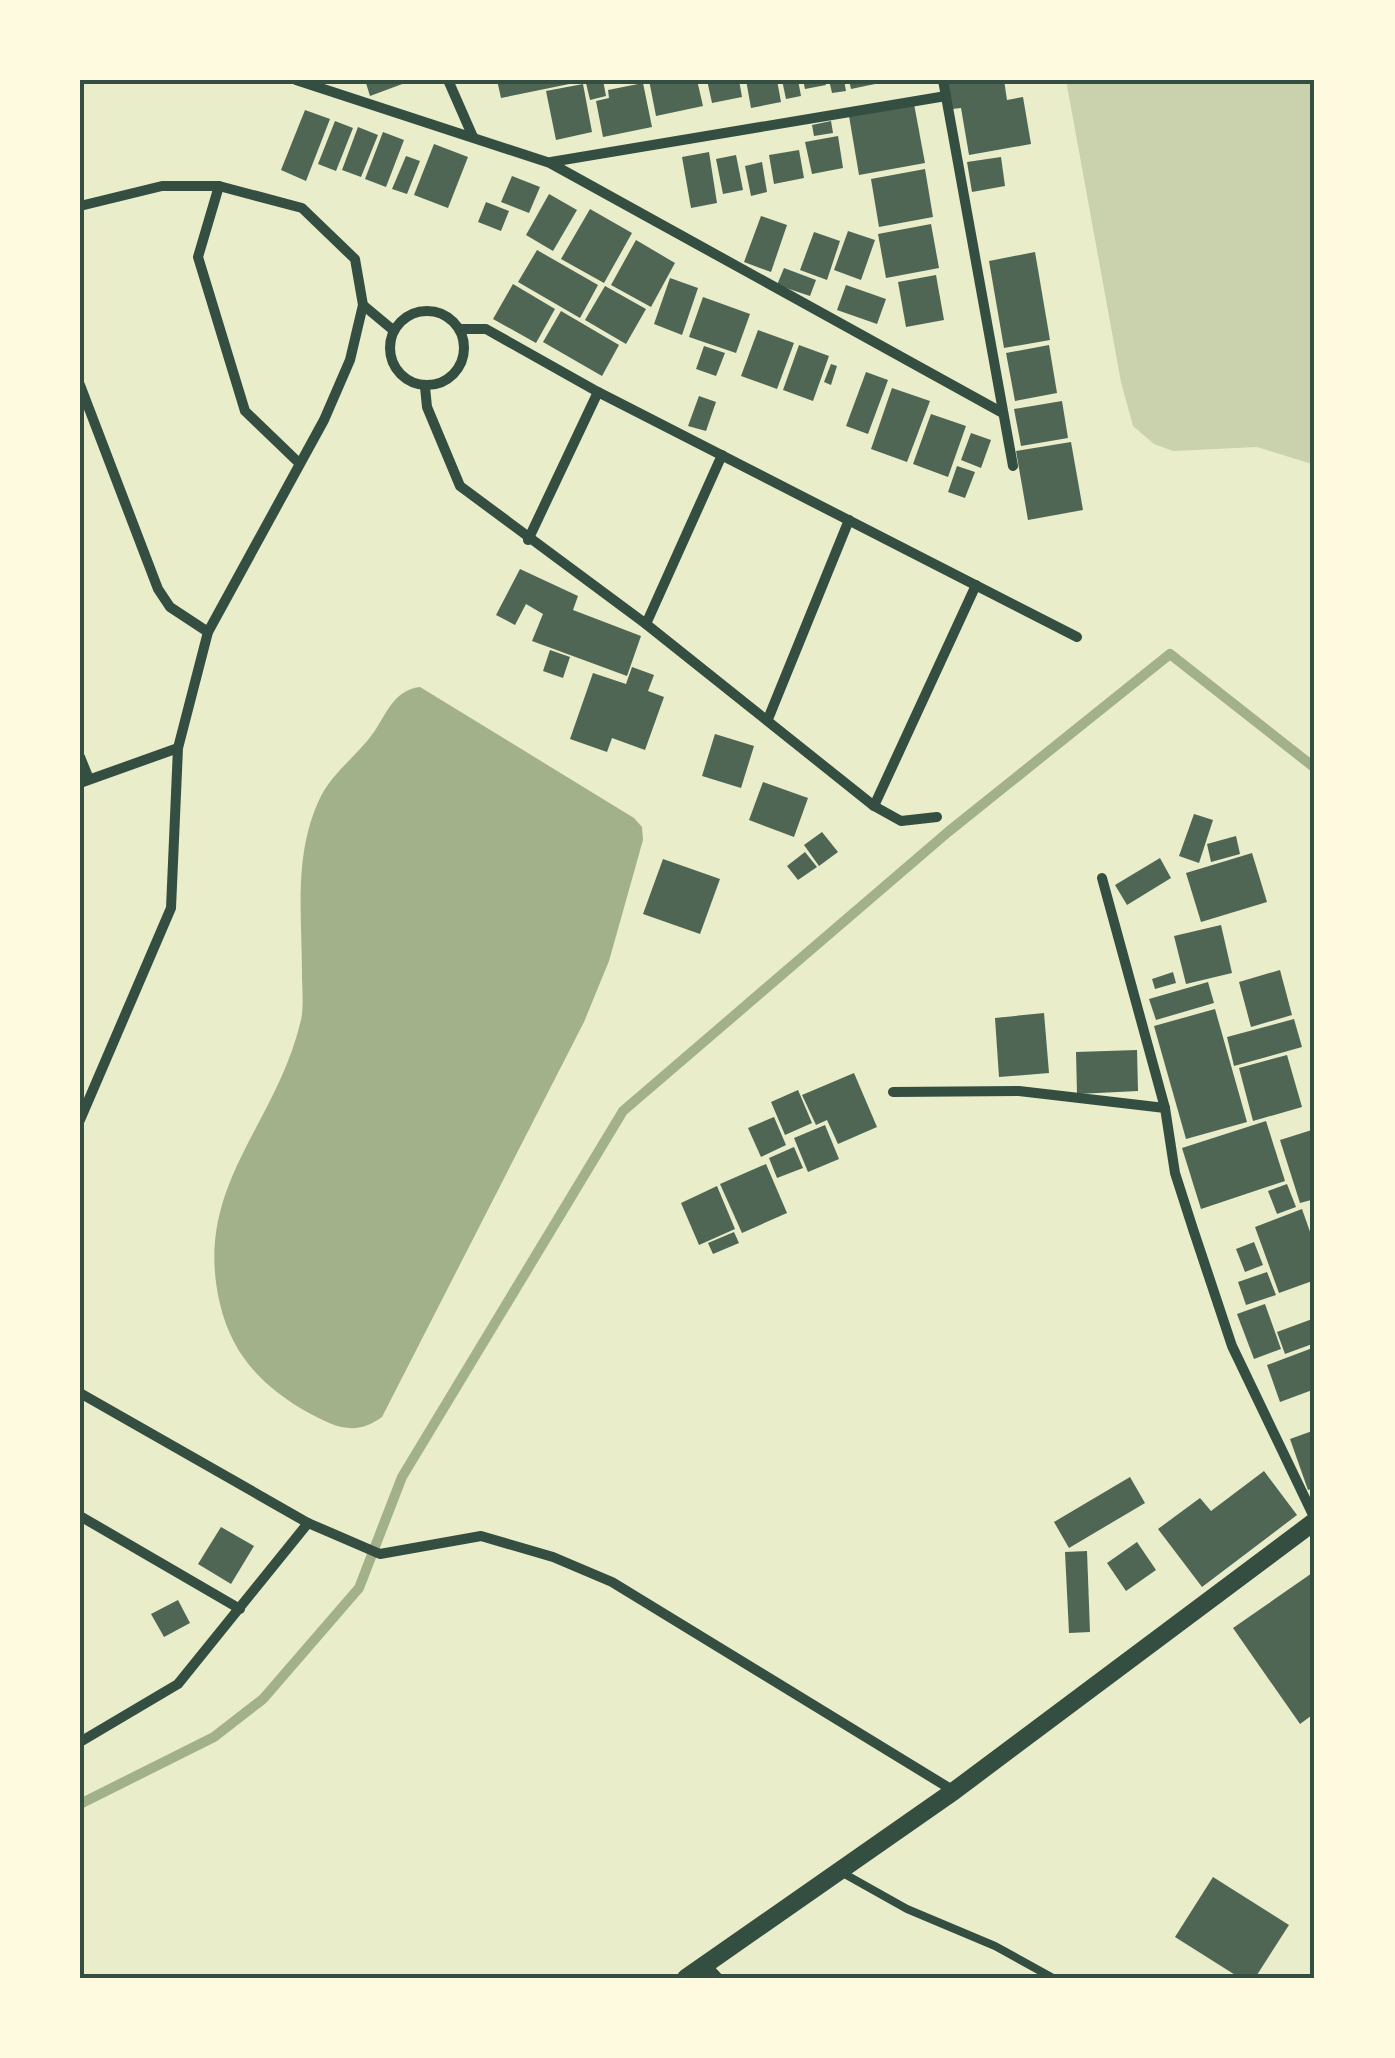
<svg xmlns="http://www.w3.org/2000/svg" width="1395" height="2058" font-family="'Alegreya Sans',sans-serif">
<rect width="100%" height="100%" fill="#e9edc9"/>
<polygon fill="#cad2ad" points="1066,80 1315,80 1315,465 1257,447 1173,451 1154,444 1133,426 1121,382"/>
<path fill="#a3b18a" d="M420,687L634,818L642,827L643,840L609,961L584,1022L382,1417C355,1437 335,1427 307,1412C262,1386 232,1355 220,1304C192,1186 276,1127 301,1020C304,1006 302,989 302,975C302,913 293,853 321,796C334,771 358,755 374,732C387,713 394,690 420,687Z"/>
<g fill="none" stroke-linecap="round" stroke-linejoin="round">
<polyline stroke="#a3b18a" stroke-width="10" points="80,1804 214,1737 263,1699 359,1588 402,1477 623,1111 948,832 1170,654 1315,768"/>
</g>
<g fill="#4f6655">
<polygon points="365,80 413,80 370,96"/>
<polygon points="497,80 579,80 579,82 501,98"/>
<polygon points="597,80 603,80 606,96 590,100 586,83"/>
<polygon points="649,80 697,80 703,106 656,116"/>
<polygon points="707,80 739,80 742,97 712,103"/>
<polygon points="746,80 777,80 781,102 751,108"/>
<polygon points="782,80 798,80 801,96 786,99"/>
<polygon points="803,80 825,80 826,85 805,89"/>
<polygon points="829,80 844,80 846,91 832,93"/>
<polygon points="849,80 874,80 875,84 851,89"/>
<polygon points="947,80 1004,80 1007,100 1023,97 1031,144 969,155 961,108 952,109"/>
<polygon points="643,83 652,127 603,137 596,101 609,98 608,90"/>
<polygon points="583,84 592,132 556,140 546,91"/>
<polygon points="914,104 925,163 859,175 849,116"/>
<polygon points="305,110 330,119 306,181 281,170"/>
<polygon points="335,121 353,128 336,171 318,164"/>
<polygon points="831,121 833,133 814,136 812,125"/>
<polygon points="358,127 378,135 361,177 342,170"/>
<polygon points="383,132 404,140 386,187 365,179"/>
<polygon points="838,136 843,168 812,174 805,142"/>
<polygon points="434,144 468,157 448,208 414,195"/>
<polygon points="799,150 804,178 774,184 769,155"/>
<polygon points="709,152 717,203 691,208 682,157"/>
<polygon points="736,155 743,190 723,194 716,159"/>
<polygon points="406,156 420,161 407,194 392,189"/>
<polygon points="1001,157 1005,186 972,192 967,162"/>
<polygon points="762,162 767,192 751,196 745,166"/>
<polygon points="925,169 933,217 879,227 871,179"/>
<polygon points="512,176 540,187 529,213 501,202"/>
<polygon points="549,194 577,210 553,251 526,235"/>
<polygon points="486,202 509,211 501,231 478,222"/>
<polygon points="590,209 632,233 604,283 561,259"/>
<polygon points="761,216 787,225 771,272 744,262"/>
<polygon points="931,224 939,268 886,278 878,234"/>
<polygon points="848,231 875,240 861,280 834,270"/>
<polygon points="814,232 840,241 827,280 800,270"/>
<polygon points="636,240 675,263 651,307 611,285"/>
<polygon points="537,250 598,285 580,318 518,282"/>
<polygon points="1035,252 1050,340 1004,348 989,261"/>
<polygon points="784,268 816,280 810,296 777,285"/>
<polygon points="936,275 944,320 906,327 898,282"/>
<polygon points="670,278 698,288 682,335 654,324"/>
<polygon points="513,284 555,309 536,343 493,319"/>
<polygon points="846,285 886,299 877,324 837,310"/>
<polygon points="605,286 646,309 626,344 585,320"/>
<polygon points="703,297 750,314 736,353 689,337"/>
<polygon points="561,311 619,345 602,376 543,342"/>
<polygon points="758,330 794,343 777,389 741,376"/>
<polygon points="799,345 829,356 813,401 783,390"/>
<polygon points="1049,345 1057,393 1015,401 1006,353"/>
<polygon points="704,346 725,353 716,376 696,369"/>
<polygon points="831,364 837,366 831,385 824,382"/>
<polygon points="866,372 888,380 868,434 846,426"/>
<polygon points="892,388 930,401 907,462 871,449"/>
<polygon points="699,396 716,402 706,431 688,426"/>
<polygon points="1062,401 1068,438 1021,446 1014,409"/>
<polygon points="931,414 966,426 948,477 913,464"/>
<polygon points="971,433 991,440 981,468 961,460"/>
<polygon points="1071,442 1083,510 1028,520 1016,451"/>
<polygon points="957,466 975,472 965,498 948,492"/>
<polygon points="520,569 578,596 573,610 641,636 627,676 532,641 543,614 526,604 515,625 496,615"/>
<polygon points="550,650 570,657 563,678 543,671"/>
<polygon points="632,667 654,675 648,691 664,697 645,750 612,738 607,752 570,739 593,673 626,684"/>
<polygon points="715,734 754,746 741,788 702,776"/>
<polygon points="763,782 808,798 794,837 749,820"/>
<polygon points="1194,814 1213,820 1199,863 1179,856"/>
<polygon points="822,832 838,852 819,866 804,845"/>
<polygon points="1236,836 1240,854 1211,862 1207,844"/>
<polygon points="805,852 817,867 798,880 787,866"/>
<polygon points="1252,853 1267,902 1201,922 1186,873"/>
<polygon points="1160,858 1171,878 1127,905 1115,885"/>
<polygon points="663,859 720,879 700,934 643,914"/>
<polygon points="1221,925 1232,973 1186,984 1174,936"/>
<polygon points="1280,970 1292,1015 1251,1027 1239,982"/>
<polygon points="1173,972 1176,983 1155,989 1152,979"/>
<polygon points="1208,982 1214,1003 1156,1020 1149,999"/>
<polygon points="1215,1009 1247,1122 1186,1139 1154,1026"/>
<polygon points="1044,1013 1049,1073 999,1077 995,1018"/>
<polygon points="1294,1019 1302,1047 1234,1066 1227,1037"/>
<polygon points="1137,1050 1138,1091 1077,1094 1076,1052"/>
<polygon points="1287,1055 1302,1107 1253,1121 1239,1068"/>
<polygon points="854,1073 877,1127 838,1144 827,1120 816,1125 802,1095"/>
<polygon points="798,1090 812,1123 785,1135 771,1102"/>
<polygon points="774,1117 786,1145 761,1157 748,1128"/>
<polygon points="1266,1121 1285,1181 1201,1209 1182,1148"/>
<polygon points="825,1125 839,1159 808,1172 794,1138"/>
<polygon points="1315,1129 1315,1199 1300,1203 1280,1140"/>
<polygon points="794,1147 803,1168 777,1178 769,1158"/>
<polygon points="766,1164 787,1213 742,1233 720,1184"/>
<polygon points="1287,1184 1296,1207 1277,1214 1268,1191"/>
<polygon points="717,1186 735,1229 699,1245 681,1203"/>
<polygon points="1302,1209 1315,1246 1315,1280 1279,1293 1255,1227"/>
<polygon points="734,1232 739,1243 713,1254 708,1243"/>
<polygon points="1254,1242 1263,1265 1245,1272 1236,1249"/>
<polygon points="1267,1272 1276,1295 1246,1305 1238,1282"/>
<polygon points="1265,1304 1281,1349 1254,1359 1237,1314"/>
<polygon points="1315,1318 1315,1343 1285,1354 1277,1332"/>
<polygon points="1315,1347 1315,1389 1280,1402 1267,1365"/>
<polygon points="1315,1430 1315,1488 1308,1490 1290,1439"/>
<polygon points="1264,1471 1297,1515 1202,1587 1158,1529 1200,1498 1211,1511"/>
<polygon points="1130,1477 1145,1503 1069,1548 1054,1522"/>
<polygon points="221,1527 254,1546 231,1584 198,1564"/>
<polygon points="1137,1542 1156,1570 1126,1591 1107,1563"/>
<polygon points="1087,1551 1090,1632 1069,1633 1065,1552"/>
<polygon points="1315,1571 1315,1713 1300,1724 1233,1628"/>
<polygon points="178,1600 190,1623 164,1637 151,1614"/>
<polygon points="1213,1877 1289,1925 1255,1978 1240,1978 1175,1937"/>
</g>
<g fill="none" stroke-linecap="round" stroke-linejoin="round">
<polyline stroke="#344e41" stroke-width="8" points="841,1872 907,1909 995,1946 1053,1978"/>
<g stroke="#344e41" stroke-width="10">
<polyline points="296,80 550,163 1001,412"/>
<polyline points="448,80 473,137"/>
<polyline points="943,80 1013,466"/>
<polyline points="551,162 946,96"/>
<polyline points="219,186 198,257 245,411 298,462"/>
<polyline points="80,206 162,186 219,186 302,208 355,259 363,305 393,330"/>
<circle cx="427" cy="348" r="37"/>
<polyline points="461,329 486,329 598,392 1077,637"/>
<polyline points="80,385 158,589 170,607 208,632"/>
<polyline points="425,387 427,407 460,486 646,624 874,806 901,821 937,817"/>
<polyline points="528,540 598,392"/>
<polyline points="646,624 722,455"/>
<polyline points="768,719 849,520"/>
<polyline points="80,757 89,779"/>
<polyline points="80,783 178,748"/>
<polyline points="874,806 976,585"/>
<polyline points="1102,878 1165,1108 1175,1173 1193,1229 1232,1346 1315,1519"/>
<polyline points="893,1092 1019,1091 1165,1108"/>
<polyline points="80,1120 171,908 178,748 208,632 324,420 350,360 363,305"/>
<polyline points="80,1393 308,1523 380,1554 481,1536 553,1557 612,1582 954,1791"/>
<polyline points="80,1516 240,1609"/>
<polyline points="80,1742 178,1684 308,1523"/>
<polyline points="706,1965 718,1978"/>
</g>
<polyline stroke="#344e41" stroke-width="18" points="686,1978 954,1791 1315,1521"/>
</g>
<rect width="1395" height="2058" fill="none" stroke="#fefae0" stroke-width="165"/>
<rect x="82" y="82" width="1230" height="1894" fill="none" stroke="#344e41" stroke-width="4"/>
</svg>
